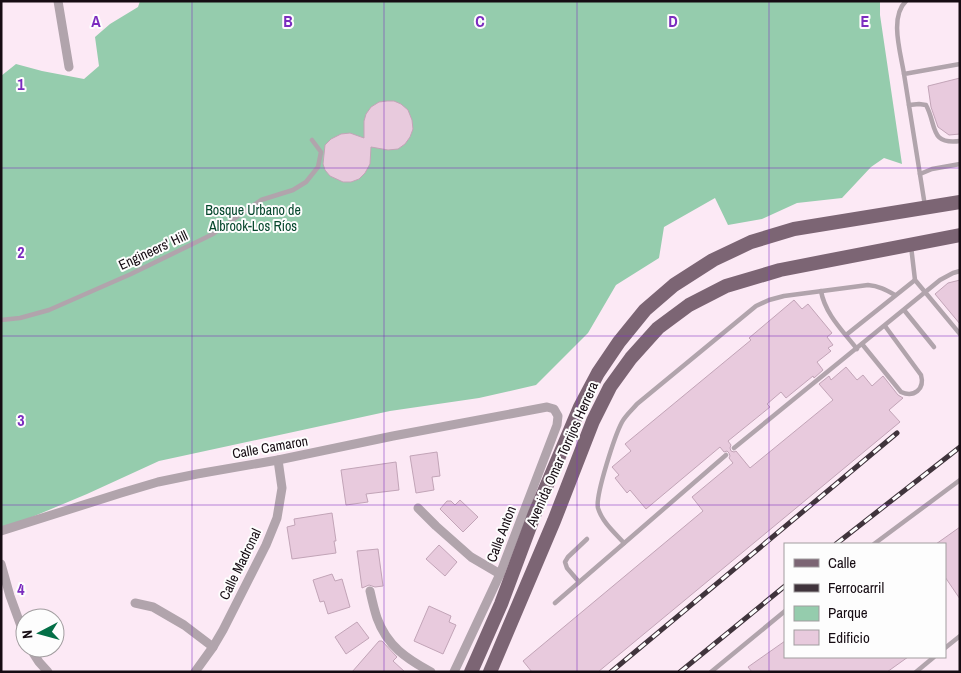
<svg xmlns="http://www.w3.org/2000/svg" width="961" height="673" font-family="'Archivo Narrow',sans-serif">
<rect width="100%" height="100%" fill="#fce9f5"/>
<polygon fill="#95ccad" points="140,1 880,1 880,15 902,164 884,158 871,167 842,198 797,203 762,219 728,225 715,198 664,227 659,258 616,285 588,333 536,385 479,398 390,411 159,461 87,494 1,530 1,76 16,64 42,71 84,79 99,66 95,37 110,24 138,7"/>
<g fill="#e8cadd" stroke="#c2a4b7">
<polygon points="960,78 960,134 949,135 938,127 931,107 928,86"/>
<polygon points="387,101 394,101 401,104 408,110 412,120 413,129 410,137 405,144 398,149 388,150 371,147 370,164 365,173 359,179 351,182 343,182 330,176 325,170 323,164 325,145 331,139 341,134 350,133 364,138 364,121 366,114 371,107 379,102"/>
<polygon points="960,280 960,324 935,294 948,283"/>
<polygon points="794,300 802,309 808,304 832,333 827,337 833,345 828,348 831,351 817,362 823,370 814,378 813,376 786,398 781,392 767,404 770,407 728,441 731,445 730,448 731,451 734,452 736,451 750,468 833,400 819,384 829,376 831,380 846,367 857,380 863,375 872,386 883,376 898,395 903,398 889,410 900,422 598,672 532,672 523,661 703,511 692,497 733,463 729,458 730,456 729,453 727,451 724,452 720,447 646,509 630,490 627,493 615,478 619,475 612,467 631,451 625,444 751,340 749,338"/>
<polygon points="437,452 440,476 432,477 434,490 416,493 410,456"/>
<polygon points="396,462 399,490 366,494 368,502 346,505 341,470"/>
<polygon points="460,500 478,517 463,532 440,509 447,501 451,501 455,505"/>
<polygon points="332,513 336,541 334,541 336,553 292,559 287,527 295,525 294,519"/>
<polygon points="960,527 960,599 945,577 945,544 936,544"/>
<polygon points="439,545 457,562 445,576 426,559"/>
<polygon points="378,549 383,586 375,587 369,585 362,588 357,551"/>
<polygon points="332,574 335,581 342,579 350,607 328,614 324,601 320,602 313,580"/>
<polygon points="429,606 451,616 449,622 456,625 443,654 414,641"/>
<polygon points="357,622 369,638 346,654 335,637"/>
<polygon points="379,641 382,641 397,657 393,661 405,672 352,672"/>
<polygon points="785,641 785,657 908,657 887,672 752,672 748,667"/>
</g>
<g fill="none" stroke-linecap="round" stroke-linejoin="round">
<g stroke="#b1a4ac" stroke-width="4.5">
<path d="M904,74C901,54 889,17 906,1"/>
<path d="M909,105L919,104L926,105C937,125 929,145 960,141"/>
<polyline points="920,174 932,169 960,164"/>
<polyline points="925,206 904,74 960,64"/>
<polyline points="911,246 915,280 960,334"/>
<path d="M821,291C825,314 843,331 857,349"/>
<polyline points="904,310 934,347"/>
<polyline points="1,320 20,318 49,310 131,274 213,234 261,200 293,190 306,182 318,167 321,152 312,140"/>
<polyline points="846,335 915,280"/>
<path d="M862,344L901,392C914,398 925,389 921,375L885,326"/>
<polyline points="734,448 940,280 953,273 960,271"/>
<path d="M624,543C615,533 602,522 598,508C595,496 615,435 622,422C626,415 632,410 637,404L756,306L769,300L784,296L868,285C879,286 886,290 895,295"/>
<polyline points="874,544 960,480"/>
<polyline points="579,582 567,568 565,562 568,557 587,539"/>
<polyline points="555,603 726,455"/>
<polyline points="945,648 960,636"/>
<polyline points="711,672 785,611"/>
<polyline points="916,672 934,657"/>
</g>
<g stroke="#b1a4ac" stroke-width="9">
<polyline points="58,1 69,67"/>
<polyline points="418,508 436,526 471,557 500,574"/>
<polyline points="1,531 121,493 158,482 197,474 278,460 393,436 547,407 554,409 558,416 557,425 500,574 454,672"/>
<polyline points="1,564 10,596 25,637"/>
<path d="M370,591C372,600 374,609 377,618C387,646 407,659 431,672"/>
<polyline points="135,603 153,607 184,625 213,647"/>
<polyline points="30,648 39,662 48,672"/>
<polyline points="195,672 213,647 223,630 266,545 277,518 282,488 278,460"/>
</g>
<g stroke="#7c6574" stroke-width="14">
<polyline points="471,672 501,604 535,513 580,407 598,373 619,342 645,310 674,285 713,260 751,242 794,229 960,202"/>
<polyline points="490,672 554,521 593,421 610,387 631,358 658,328 689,305 726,286 780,270 960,235"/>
</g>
<g stroke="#40343c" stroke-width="5">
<g id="rail">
<polyline points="836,544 960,447"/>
<polyline points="611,672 897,433"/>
<polyline points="680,672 785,586"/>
</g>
</g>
<use href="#rail" stroke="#fdfdfd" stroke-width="3" stroke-dasharray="9" stroke-linecap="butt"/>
</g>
<path fill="none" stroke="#7b2cbf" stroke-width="1" stroke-opacity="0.55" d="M192,1V672M384,1V672M577,1V672M769,1V672M1,168H960M1,336H960M1,505H960"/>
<g text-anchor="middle" stroke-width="4" stroke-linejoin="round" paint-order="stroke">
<g font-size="14" fill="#06472d" stroke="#fdfdfd">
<text x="253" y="215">Bosque Urbano de<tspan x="253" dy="16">Albrook-Los Ríos</tspan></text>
</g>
<g font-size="14" fill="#160c13" stroke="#fdfdfd">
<text transform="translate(153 250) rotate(-25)" y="5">Engineers' Hill</text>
<text transform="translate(270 447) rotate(-10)" y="5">Calle Camaron</text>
<text transform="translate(562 454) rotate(-66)" y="5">Avenida Omar Torrijos Herrera</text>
<text transform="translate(501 534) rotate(-69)" y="5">Calle Anton</text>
<text transform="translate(240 564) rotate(-64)" y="5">Calle Madronal</text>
</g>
</g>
<g font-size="16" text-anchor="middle" font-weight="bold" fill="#7b2cbf" stroke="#fdfdfd" stroke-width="4" stroke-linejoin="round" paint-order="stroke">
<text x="96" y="27">A</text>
<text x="288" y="27">B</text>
<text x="480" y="27">C</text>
<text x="673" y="27">D</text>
<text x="865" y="27">E</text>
<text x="21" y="90">1</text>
<text x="21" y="258">2</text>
<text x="21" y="426">3</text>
<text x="21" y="595">4</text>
</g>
<rect width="961" height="673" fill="none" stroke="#160c13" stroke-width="5"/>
<rect x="784" y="543" width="162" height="115" fill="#fdfdfd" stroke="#a19d9f"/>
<rect x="794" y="559" width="25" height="8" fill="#7c6574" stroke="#a19d9f"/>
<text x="828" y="568" font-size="15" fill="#160c13">Calle</text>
<rect x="794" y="584" width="25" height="8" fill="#40343c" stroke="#a19d9f"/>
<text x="828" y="593" font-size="15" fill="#160c13">Ferrocarril</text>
<rect x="794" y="606" width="25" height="15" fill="#95ccad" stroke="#a19d9f"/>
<text x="828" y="618" font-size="15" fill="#160c13">Parque</text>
<rect x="794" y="630" width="25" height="15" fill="#e8cadd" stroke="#a19d9f"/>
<text x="828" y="643" font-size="15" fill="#160c13">Edificio</text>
<g transform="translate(40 633) rotate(264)"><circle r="24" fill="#fdfdfd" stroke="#a19d9f"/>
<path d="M0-4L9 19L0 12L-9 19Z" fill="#036f47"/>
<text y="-8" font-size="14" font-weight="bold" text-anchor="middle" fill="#160c13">N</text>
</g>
</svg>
